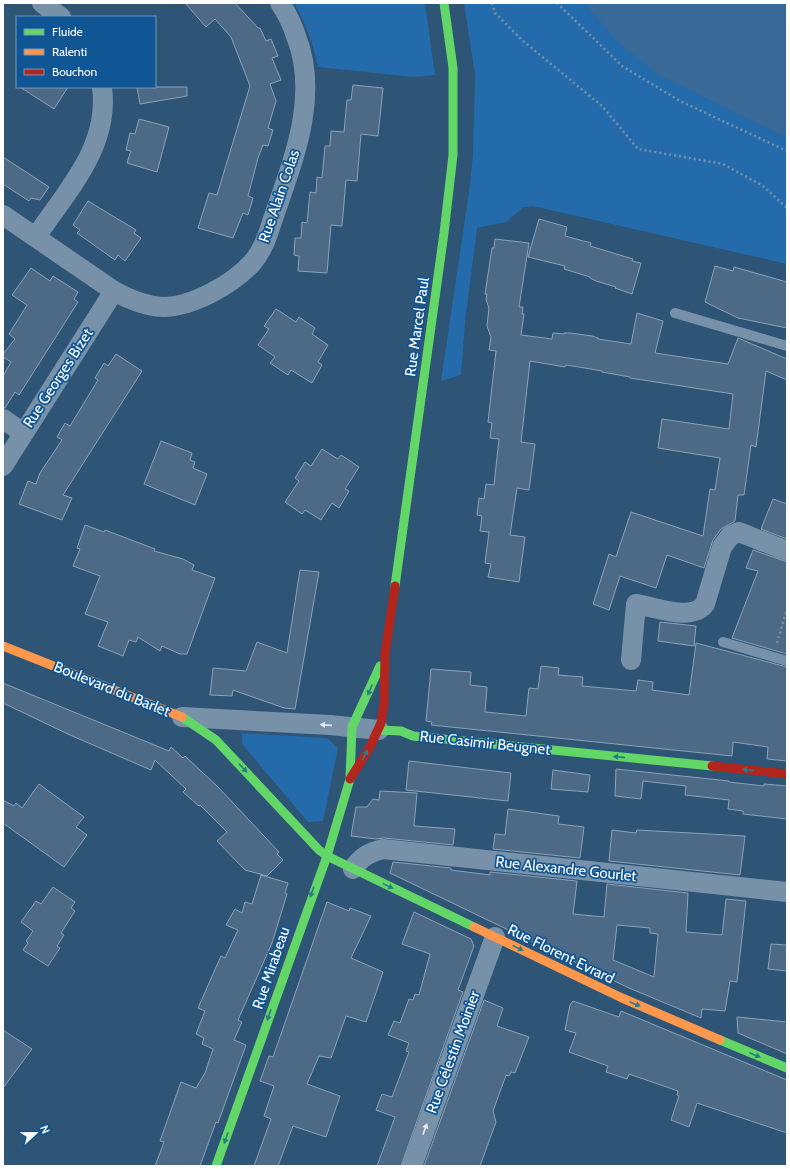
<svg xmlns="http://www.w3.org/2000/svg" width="790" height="1169" font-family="Cabin,sans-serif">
<rect width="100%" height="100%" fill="#2e5476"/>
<g fill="#246bab">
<path d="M294,3H425L435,75L414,77L318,67C313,44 306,23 294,3Z"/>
<polygon points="464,3 787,3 787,264 533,206 524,207 506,222 477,228 465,322 461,375 441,381 469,192 473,155 475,75"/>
<polygon points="242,733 327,738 338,748 323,821 308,822 242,744"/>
</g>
<polygon fill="#396996" points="586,3 787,3 787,138 657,74 616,40 591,11"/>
<g fill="#4c6a85" stroke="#8ca2b6" fill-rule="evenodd">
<polygon points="185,3 235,3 258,28 260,28 266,41 271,39 278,56 272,58 281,80 270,84 276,101 268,128 273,130 268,146 263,145 258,158 248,196 253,198 248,215 243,213 233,238 198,228 209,193 217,195 250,86 231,37 215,19 206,27"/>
<polygon points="353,85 383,88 378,136 361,134 357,181 346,180 342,226 331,225 327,273 298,271 299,256 294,255 295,238 301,238 302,222 307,223 310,192 316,193 317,177 322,178 325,146 330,146 331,131 344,132 347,100 351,100"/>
<polygon points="20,87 68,87 54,109"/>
<polygon points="137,87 187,87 187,96 140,104"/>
<polygon points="139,119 169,127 157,172 127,163 131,151 126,150 130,133 135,134"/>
<polygon points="3,157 49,187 40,200 31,198 29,201 3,184"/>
<polygon points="88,201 136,230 134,233 141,238 125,261 118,255 115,260 77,233 80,230 73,225"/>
<polygon points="539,219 567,227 565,236 591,243 590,246 633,259 632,261 641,263 632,294 615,288 616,287 596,281 590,278 590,277 564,269 565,266 528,257"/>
<polygon points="495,239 529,243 519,307 523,307 522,314 524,314 521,335 552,339 553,333 564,334 564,333 570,333 592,336 598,338 598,339 631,344 637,313 663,321 655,353 728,364 738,338 787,359 787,380 766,371 756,447 751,445 744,495 738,495 735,521 721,529 713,540 704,568 667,555 656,588 620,576 609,610 593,604 609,554 616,557 631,512 703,536 710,489 715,490 720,458 658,448 662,419 729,429 733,394 630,378 630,377 602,372 602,371 585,368 566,365 565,367 530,361 521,442 535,444 529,490 517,488 510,535 525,537 519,582 488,577 491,564 485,563 489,532 480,531 482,516 477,515 479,498 484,499 486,484 494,485 499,439 490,438 492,423 488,422 496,351 489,350 491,337 487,326 489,308 486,300 487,294 485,294 492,248 494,248"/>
<polygon points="715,266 733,271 734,267 787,282 787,328 738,318 705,302"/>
<polygon points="31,268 50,281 53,276 78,292 74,299 78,302 19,395 15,392 5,408 3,408 3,376 11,362 3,357 3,354 15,339 9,334 27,305 12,295"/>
<polygon points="276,309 296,322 299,317 315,328 312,334 328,345 318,362 322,365 312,383 291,370 288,375 270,363 275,357 258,345 269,329 264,326"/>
<polygon points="116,354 142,371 63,495 72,498 62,520 19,504 28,481 36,484 40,473 62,440 57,437 65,423 70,426 98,380 95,378 104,363 108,366"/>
<polygon points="161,441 192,453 190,460 195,462 193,468 207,474 195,505 144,484"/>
<polygon points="322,449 338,459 341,455 359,467 345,489 349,491 339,508 332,503 321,520 305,510 302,514 285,502 299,481 295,478 305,462 311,466"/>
<polygon points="773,499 787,504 787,539 761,529"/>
<polygon points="85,525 104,532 105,530 155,549 154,551 183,559 194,565 192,570 215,578 187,654 180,654 162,646 160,651 138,637 136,642 129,640 123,656 98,646 108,622 85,614 100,576 73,566 80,549 77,548"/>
<polygon points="753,550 787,562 787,654 732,638 758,571 746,568"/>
<polygon points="300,570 319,572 295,709 284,708 233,690 232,696 210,695 213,668 246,671 257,642 287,653"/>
<polygon points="660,622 696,626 694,646 658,641"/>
<polygon points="696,643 787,667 787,761 767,759 768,747 733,742 732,756 431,725 432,722 426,721 431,669 471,672 470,685 487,687 485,712 526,716 529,688 538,689 541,666 559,668 558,675 583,677 582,686 636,691 638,680 653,682 652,690 689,695"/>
<polygon points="3,683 169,751 171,747 183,758 185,756 218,787 279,852 277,854 283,860 267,876 245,870 217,841 227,832 200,805 199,806 183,792 186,789 155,760 151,770 70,735 3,703"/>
<polygon points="409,761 511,773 508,801 406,790"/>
<polygon points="616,769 729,781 729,782 764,786 764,784 787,786 787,819 743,814 743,811 728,809 729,800 685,795 686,786 643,781 641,799 615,796"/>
<polygon points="553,770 590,775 588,792 551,789"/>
<polygon points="39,784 84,817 76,827 87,835 64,867 3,823 3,800 14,806 16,803 22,808"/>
<polygon points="380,791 417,793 414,826 455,829 453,845 384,838 376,839 351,836 356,807 367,807 373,799 379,800"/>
<polygon points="508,809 559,816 558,824 584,827 580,858 493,849 495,834 505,835"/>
<polygon points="612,830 636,833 637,830 745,836 740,875 609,861"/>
<path d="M393,862L451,868V870L490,875V872L577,881L573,914L604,917L607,884L688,893L686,932L722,935L726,899L746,901L737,982L730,981L725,1011L702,1009L701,1018L629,988L390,873ZM617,925L650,928V933L658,934L654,977L613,960Z"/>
<polygon points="261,875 288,883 285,893 287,894 272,943 238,1020 242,1022 234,1040 246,1045 218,1123 216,1122 200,1166 155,1166 164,1142 160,1141 181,1082 196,1088 205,1073 213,1049 202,1044 204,1038 196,1034 205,1011 198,1008 221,956 225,958 238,930 226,925 235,909 242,913 245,902 252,904"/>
<polygon points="53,887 75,902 71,908 75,911 61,933 64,935 57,946 60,948 48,966 23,950 28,943 26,941 33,931 21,922 36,901 41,904"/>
<polygon points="327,902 349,911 350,908 371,916 351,958 383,972 366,1022 346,1016 331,1058 319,1056 307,1084 340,1096 326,1137 293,1126 278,1166 254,1166 271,1119 264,1116 274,1086 260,1081 269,1056 273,1057"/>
<polygon points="414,912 471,939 474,946 458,990 463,992 401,1166 377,1166 395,1117 376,1110 382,1094 392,1097 409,1052 406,1051 409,1043 388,1035 394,1021 400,1023 409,999 413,1000 415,994 419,995 430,954 402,944"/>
<polygon points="771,944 787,945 787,971 768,969"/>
<polygon points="484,1000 503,1008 497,1026 529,1037 515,1073 511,1072 509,1076 506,1075 493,1111 496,1122 480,1166 424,1166"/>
<polygon points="573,1001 619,1017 621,1011 787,1080 787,1133 697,1103 689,1127 671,1120 679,1096 677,1095 678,1091 629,1074 627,1079 606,1072 608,1066 569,1052 576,1033 565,1030 570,1005"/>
<polygon points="737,1017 787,1022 787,1054 738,1033"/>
<polygon points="3,1030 32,1049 3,1088"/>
</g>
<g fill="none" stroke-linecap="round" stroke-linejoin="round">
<g stroke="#7791a9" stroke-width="2.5" stroke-dasharray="2 3" stroke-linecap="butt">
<polyline points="492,3 495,13 522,40 602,106 638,149 723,164 763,186 787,208"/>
<polyline points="557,3 622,66 680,101 787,151"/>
<polyline points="777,643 787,609"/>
</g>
<g stroke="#7791a9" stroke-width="10">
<polyline points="675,313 787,346"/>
<polyline points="723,642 787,661"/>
</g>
<g stroke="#7791a9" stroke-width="20">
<polyline points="42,3 61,17"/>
<path d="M3,215L114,291C130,300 145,306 163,307C192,307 233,284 252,263C259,255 264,245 268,234C288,171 322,102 296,36C292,24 287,13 280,3"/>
<path d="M36,237C67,190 110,147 102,87"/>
<polyline points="3,419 23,433"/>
<polyline points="3,466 114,291"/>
<path d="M631,660L636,604C655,607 692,622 705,604L722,547L730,536L739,532L787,551"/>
<polyline points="182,717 330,725 379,730"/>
<path d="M353,869C361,857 368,853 383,849L787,892"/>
<polyline points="412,1166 495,937"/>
</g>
<g stroke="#63d668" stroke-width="9">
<polyline points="395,586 444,233 453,155 453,68 444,3"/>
<polyline points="182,717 216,740 319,850 327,856 474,927"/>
<polyline points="379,730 401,731 413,736 712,766"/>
<polyline points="720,1040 787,1068"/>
<polyline points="216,1166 327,856 350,779 352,727 380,666"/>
</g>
<g stroke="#ff974d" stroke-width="9">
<polyline points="3,646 182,717"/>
<polyline points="474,927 622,998 720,1040"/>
</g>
<g stroke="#b3261e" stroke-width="9">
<polyline points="712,766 787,774"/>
<polyline points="350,779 369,749 381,723 384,704 385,654 395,586"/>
</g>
</g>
<defs><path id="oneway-solid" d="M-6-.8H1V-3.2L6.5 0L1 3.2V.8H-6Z"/></defs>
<g fill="#297c87">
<use href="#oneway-solid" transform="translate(370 690) rotate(113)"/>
<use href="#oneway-solid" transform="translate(365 755) rotate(-64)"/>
<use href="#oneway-solid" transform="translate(619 757) rotate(-174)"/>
<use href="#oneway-solid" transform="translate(243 768) rotate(47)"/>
<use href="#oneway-solid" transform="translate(748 770) rotate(-174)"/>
<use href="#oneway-solid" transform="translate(388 886) rotate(26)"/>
<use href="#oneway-solid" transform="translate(312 892) rotate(110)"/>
<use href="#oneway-solid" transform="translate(518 948) rotate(26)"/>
<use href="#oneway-solid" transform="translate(635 1004) rotate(23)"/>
<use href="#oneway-solid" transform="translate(269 1015) rotate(109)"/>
<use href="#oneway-solid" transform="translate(755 1055) rotate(23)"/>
<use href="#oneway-solid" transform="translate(226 1138) rotate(109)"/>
</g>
<g fill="#e4e9ee">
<use href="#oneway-solid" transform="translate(326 725) rotate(-176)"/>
<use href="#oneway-solid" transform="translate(425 1129) rotate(-70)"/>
</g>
<g text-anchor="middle" stroke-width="3.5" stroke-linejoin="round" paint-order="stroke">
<g font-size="15" fill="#fff" stroke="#105594">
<text transform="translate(279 196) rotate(-71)" y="5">Rue Alain Colas</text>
<text transform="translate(417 327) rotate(-82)" y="5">Rue Marcel Paul</text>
<text transform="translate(58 378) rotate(-57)" y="5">Rue Georges Bizet</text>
<text transform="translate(112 689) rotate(22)" y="5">Boulevard du Barlet</text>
<text transform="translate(485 743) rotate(6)" y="5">Rue Casimir Beugnet</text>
<text transform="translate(566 869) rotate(6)" y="5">Rue Alexandre Gourlet</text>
<text transform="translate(561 954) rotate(26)" y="5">Rue Florent Evrard</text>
<text transform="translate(271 968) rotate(-71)" y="5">Rue Mirabeau</text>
<text transform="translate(453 1052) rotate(-70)" y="5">Rue Célestin Moinier</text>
</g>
</g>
<rect width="790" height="1169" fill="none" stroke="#ffffff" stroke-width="8"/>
<rect x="16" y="16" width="140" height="72" fill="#105594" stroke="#7099bf"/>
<rect x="24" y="29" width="20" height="6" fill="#63d668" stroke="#7099bf"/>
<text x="52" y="36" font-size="12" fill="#ffffff">Fluide</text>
<rect x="24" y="49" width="20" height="6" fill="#ff974d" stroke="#7099bf"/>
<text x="52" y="56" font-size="12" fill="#ffffff">Ralenti</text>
<rect x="24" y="69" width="20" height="6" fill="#b3261e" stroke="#7099bf"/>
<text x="52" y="76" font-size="12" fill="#ffffff">Bouchon</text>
<g transform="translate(36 1133) rotate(68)" stroke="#105594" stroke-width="3" paint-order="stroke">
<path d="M0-3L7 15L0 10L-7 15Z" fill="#ffffff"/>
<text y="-6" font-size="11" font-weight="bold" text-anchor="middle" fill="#ffffff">N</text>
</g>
</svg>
